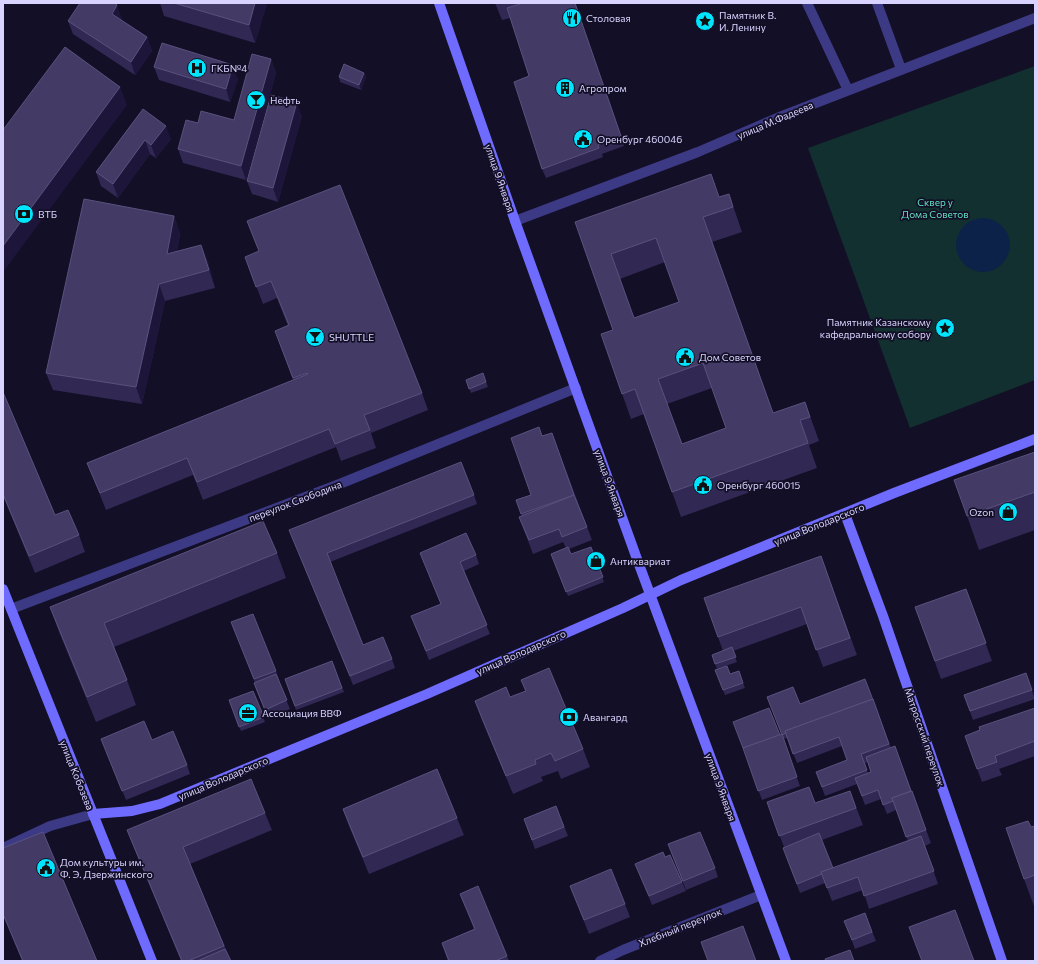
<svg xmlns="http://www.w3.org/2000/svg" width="1038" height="964" font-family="Commissioner,sans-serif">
<rect width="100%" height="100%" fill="#130f26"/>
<polygon fill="#12302f" points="1035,66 1035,380 910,428 808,148"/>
<circle fill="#0c2248" cx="983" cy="245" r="27"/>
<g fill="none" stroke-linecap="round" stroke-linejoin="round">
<g stroke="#3d3a85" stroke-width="10">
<polyline points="807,3 848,90"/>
<polyline points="877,3 901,69"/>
<polyline points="515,221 698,152 777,118 1035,18"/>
<polyline points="11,609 337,485 576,388"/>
<polyline points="3,848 50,826 93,814"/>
<polyline points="600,961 623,950 761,895"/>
</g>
<g stroke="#6f6bff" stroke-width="10">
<polyline points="439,3 515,221 637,559 786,961"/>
<polyline points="845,514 883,616 1002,961"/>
<polyline points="3,589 152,961"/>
<polyline points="93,814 132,811 160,804 427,694 623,608 681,580 894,493 1035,439"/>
</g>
</g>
<g fill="#312854" fill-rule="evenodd">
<polygon points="160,3 267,3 255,43 164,16"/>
<polygon points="495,3 575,3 624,146 602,154 603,157 546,178 542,169 529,76 510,18 502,20"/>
<polygon points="122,19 121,20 147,37 152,51 135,75 73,34 68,21"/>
<polygon points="271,59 276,73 246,180 183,163 178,149 198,123 234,120"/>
<polygon points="154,67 238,79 230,102 159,80"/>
<polygon points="364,73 366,77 361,90 340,82 339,77"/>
<polygon points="143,109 171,139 156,158 150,154 118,198 101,186 96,172"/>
<polygon points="302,116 278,202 252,194 247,181"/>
<path d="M729,194L742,232L712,242L773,413L805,402L819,441L809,445L817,468L681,517L644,414L631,419L601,334L613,330L575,222L719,197ZM665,262L679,302L634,318L620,279ZM712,388L726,428L682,444L667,404Z"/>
<polygon points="174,216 180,234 177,251 201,245 208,262 215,288 165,301 142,404 53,390 46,373"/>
<polygon points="247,221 422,393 428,410 371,433 376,448 341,461 336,447 203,500 193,475 106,510 87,463 293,380 275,331 288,326 277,298 263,304 245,257 259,251"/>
<polygon points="483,373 488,387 471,393 466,380"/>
<polygon points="3,392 55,515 79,535 85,552 35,573 3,496"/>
<polygon points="552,433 592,540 569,549 571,554 591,547 604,582 568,596 551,554 566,548 563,542 533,554 519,517 522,516 516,500 531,495 542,436"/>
<polygon points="1035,452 1035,530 979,550 967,516"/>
<polygon points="474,495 477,504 330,562 363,645 392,659 395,668 353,685 289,530"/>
<polygon points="277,553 286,578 114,647 127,680 136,705 96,722 59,632 50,607"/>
<polygon points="420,553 476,555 479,564 464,571 490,634 429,660 411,616 441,604"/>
<polygon points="821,556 857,655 823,667 807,624 733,651 737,662 717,669 712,655 723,651 704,598"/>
<polygon points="966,589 992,661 941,679 915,607"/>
<polygon points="231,622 276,671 279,680 278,680 290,709 268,719 257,692 254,683 255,683"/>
<polygon points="332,661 344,692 296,710 285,679"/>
<polygon points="715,670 730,674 739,671 745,688 725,695"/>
<polygon points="1026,673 1035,699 973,720 964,695"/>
<polygon points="521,680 583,749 590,767 561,779 558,771 541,777 543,781 513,794 481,718 475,701 510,697 525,691"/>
<polygon points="253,691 265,722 241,731 229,700"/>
<path d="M800,704H875L891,748L895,746L931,843L925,846L938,884L869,909L863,890L832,901L825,883L800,893L786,857L784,847L767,802L815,803L850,791L863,825L822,840L833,868L908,841L896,810L887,814L881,799L865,805L857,784L825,796L816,772L847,760L842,746L797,763L787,738L783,739L800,786L762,800L743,748L781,734ZM868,762L871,772L868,773L865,763Z"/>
<polygon points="1035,708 1035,756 999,769 1002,775 982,782 965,736"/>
<polygon points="101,739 152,740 187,765 190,774 126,800"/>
<polygon points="556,806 568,836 535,849 524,819"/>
<polygon points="343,809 457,818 464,835 369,874 349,826"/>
<polygon points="265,813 272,830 190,864 231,961 181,961 134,848 127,830"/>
<polygon points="1035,826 1035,909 1024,879 1031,827"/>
<polygon points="3,848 97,961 22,961 3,915 3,892 4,891 3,890"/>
<polygon points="671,853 715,868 718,877 686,890"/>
<polygon points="665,857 682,882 686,891 652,905 635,864"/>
<polygon points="570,886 625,904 630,917 589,934"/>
<polygon points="460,894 507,956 509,961 448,961 442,943 474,929"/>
<polygon points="865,913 876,941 855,949 848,930"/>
</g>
<g fill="#1d163a">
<polygon points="255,3 267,3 255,43 249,25"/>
<polygon points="117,5 122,19 117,27 112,14"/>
<polygon points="147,37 152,51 135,75 131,62"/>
<polygon points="271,59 276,73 246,180 241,166"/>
<polygon points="233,65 238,79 230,102 226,89"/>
<polygon points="364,73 366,77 361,90 359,85"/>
<polygon points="120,87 127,105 3,272 3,246"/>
<polygon points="297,102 302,116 278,202 273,188"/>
<polygon points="166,126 171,139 156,158 151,145"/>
<polygon points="145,140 150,154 118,198 113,184"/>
<polygon points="174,216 180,234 173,271 167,254"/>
<polygon points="201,245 208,262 215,288 209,270"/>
<polygon points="159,284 165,301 142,404 136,387"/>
</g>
<g fill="#433a66" stroke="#5a527e" fill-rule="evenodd">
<polygon points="80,3 114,3 117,5 112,14 147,37 131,62 68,21"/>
<polygon points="174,3 255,3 249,25"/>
<polygon points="523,3 575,3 621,136 598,145 599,148 542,169 514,82 529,76 507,8"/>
<polygon points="162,43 233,65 226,89 154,67"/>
<polygon points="65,47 120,87 3,246 3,130"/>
<polygon points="252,54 271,59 241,166 178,149 186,120 198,123 201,111 234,120"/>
<polygon points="344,64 364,73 359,85 339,77"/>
<polygon points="271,95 297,102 273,188 247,181"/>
<polygon points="143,109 166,126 151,145 145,140 113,184 96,172"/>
<path d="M711,174L719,197L729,194L733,207L703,217L773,413L805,402L810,417L800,420L808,443L672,492L635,389L622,394L601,334L613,330L575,222ZM656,238L679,302L634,318L611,254ZM703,363L726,428L682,444L658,379Z"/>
<polygon points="340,185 422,393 364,415 370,430 335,444 329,429 197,482 187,458 100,493 87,463 308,374 307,373 293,378 275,331 289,325 271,281 256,287 245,257 259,251 247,221"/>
<polygon points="84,199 174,216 167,254 201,245 209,270 159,284 136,387 46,373"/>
<polygon points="483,373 486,382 469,389 466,380"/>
<polygon points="3,392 55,515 68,510 79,535 29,556 3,494"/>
<polygon points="539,427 542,436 552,433 574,495 521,514 516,500 531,495 511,438"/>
<polygon points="1035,452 1035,492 967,516 954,480"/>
<polygon points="461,462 474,495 327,553 363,645 383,637 392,659 350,676 289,530"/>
<polygon points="574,495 587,527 562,537 559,529 529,540 519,517"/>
<polygon points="263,521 277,553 104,623 127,680 87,697 50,607"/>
<polygon points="466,533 476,555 460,562 487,625 426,651 411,616 441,604 420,553"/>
<polygon points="568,547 571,554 591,547 603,577 566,592 551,554"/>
<polygon points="821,556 850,638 816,650 801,607 718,637 704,598"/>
<polygon points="966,589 986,643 935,661 915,607"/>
<polygon points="253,614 276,671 254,679 231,622"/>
<polygon points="732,647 736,657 715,664 712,655"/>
<polygon points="332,661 342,688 295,706 285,679"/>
<polygon points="727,666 730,674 739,671 743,683 723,690 715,670"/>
<polygon points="549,668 583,749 555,761 551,753 535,760 536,764 506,776 475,701 506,687 510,697 526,691 521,680"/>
<polygon points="1026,673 1032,690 970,711 964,695"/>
<polygon points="276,674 287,700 265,710 254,683"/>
<polygon points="865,679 873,700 873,699 785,731 786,733 782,735 767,697 793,687 800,704"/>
<polygon points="253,691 264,717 239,727 229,700"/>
<polygon points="873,699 889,744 861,754 867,770 822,787 816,772 847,760 839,737 793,754 785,731"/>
<polygon points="769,708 780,735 743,748 733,722"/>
<polygon points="1035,708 1035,741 995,756 997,762 977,769 965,736 980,730 979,727"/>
<polygon points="144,721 152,740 173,731 187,765 122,791 101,739"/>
<polygon points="782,734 797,777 758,791 743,748"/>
<polygon points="895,746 911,791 892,798 893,801 883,805 878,790 862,796 855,778 871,772 866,757"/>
<polygon points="437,769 457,818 363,857 343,809"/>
<polygon points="251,779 265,813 183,847 224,946 188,961 182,961 127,830"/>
<polygon points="809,787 815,803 850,791 856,808 779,836 767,802"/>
<polygon points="912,791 926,830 906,837 892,798"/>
<polygon points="556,806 564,827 532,840 524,819"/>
<polygon points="1028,821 1031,827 1035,826 1035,875 1024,879 1006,828"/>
<polygon points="43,832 97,961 36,961 35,960 32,961 23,961 3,914 3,892 4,891 3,888 3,848"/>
<polygon points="700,832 715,868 683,881 668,844"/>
<polygon points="819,833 833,868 821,872 822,874 797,884 783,848"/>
<polygon points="921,836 934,871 864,896 858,877 827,888 821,872"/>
<polygon points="663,852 665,857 670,855 682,882 649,896 635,864"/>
<polygon points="611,869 625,904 584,920 570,886"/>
<polygon points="478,886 507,956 495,961 449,961 442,943 475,929 460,894"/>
<polygon points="955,910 974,961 922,961 909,927"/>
<polygon points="865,913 872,932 852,940 844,921"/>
<polygon points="743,926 756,961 708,961 701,942"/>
<polygon points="225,949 231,961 197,961"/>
<polygon points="850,950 854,961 826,961 825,959"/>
</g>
<defs>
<g id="restaurant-disc" transform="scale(1)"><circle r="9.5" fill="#00e5ff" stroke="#130f26"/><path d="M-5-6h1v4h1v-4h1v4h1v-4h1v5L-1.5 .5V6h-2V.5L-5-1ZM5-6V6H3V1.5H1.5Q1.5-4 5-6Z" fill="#111"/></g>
<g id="sight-disc" transform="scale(1)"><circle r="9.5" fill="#00e5ff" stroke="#130f26"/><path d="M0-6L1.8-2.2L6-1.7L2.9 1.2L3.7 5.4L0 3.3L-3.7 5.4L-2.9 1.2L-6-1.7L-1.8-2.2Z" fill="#111"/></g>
<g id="hospital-disc" transform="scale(1)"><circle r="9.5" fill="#00e5ff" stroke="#130f26"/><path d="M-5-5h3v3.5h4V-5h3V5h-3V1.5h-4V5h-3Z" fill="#111"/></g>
<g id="building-disc" transform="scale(1)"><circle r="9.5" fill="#00e5ff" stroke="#130f26"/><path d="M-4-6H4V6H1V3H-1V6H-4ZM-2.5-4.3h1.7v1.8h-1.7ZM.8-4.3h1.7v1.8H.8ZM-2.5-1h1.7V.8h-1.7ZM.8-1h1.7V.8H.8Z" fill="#111"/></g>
<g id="bar-disc" transform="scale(1)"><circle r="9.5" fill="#00e5ff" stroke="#130f26"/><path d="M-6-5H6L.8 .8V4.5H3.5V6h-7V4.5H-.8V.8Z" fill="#111"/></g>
<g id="civic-disc" transform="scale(1)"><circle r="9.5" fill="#00e5ff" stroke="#130f26"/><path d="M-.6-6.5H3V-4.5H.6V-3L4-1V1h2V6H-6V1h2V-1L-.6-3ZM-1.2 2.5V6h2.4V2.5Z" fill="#111"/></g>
<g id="bank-disc" transform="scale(1)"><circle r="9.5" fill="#00e5ff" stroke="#130f26"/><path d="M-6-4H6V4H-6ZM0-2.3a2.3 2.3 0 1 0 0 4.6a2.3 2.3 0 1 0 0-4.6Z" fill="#111"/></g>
<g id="shop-disc" transform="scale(1)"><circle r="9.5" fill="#00e5ff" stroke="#130f26"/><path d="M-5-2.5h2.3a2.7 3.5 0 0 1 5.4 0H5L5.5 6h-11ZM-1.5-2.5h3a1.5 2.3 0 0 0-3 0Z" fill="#111"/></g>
<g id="office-disc" transform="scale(1)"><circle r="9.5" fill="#00e5ff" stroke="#130f26"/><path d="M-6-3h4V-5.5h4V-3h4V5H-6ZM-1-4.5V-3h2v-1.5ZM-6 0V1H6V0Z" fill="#111"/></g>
</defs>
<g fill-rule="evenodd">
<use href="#restaurant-disc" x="572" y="18"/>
<use href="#sight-disc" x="705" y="21"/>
<use href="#hospital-disc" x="197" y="68"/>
<use href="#building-disc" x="565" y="88"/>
<use href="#bar-disc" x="256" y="100"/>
<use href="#civic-disc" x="583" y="139"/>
<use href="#bank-disc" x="24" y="214"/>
<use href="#sight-disc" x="945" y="328"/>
<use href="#bar-disc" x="315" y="337"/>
<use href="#civic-disc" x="685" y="357"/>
<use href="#civic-disc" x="703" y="485"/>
<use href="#shop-disc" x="1008" y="512"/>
<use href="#shop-disc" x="596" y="561"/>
<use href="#office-disc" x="248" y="713"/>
<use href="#bank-disc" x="569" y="717"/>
<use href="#civic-disc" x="46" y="868"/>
</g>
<g text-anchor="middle" stroke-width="3.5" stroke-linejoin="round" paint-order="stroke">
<g font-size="10" fill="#d9d4ff" stroke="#130f26" text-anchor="start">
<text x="719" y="19">Памятник В.<tspan x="719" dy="12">И. Ленину</tspan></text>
<text x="586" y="22">Столовая</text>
<text x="211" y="72">ГКБ№4</text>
<text x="579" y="92">Агропром</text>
<text x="270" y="104">Нефть</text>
<text x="597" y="143">Оренбург 460046</text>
<text x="38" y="218">ВТБ</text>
<text x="931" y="326" text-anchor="end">Памятник Казанскому<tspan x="931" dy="12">кафедральному собору</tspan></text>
<text x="329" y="341">SHUTTLE</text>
<text x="699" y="361">Дом Советов</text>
<text x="717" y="489">Оренбург 460015</text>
<text x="994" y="516" text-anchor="end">Ozon</text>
<text x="610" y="565">Антиквариат</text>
<text x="262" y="717">Ассоциация ВВФ</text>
<text x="583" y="721">Авангард</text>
<text x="60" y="866">Дом культуры им.<tspan x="60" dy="12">Ф. Э. Дзержинского</tspan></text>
</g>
<g font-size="10" fill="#d9d4ff" stroke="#130f26">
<text transform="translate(775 120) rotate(-23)" y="4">улица М.Фадеева</text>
<text transform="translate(500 178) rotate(71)" y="4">улица 9 Января</text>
<text transform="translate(610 483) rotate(70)" y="4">улица 9 Января</text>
<text transform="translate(295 501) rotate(-21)" y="4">переулок Свободина</text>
<text transform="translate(819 524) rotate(-22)" y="4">улица Володарского</text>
<text transform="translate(521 652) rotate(-24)" y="4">улица Володарского</text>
<text transform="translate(925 737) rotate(71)" y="4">Матросский переулок</text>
<text transform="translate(77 775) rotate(68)" y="4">улица Кобозева</text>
<text transform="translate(223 778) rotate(-23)" y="4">улица Володарского</text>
<text transform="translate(721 787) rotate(70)" y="4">улица 9 Января</text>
<text transform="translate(680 927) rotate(-22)" y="4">Хлебный переулок</text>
</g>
<g font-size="10" fill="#5fe0c0" stroke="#130f26">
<text x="935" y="206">Сквер у<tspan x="935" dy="12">Дома Советов</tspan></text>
</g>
</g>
<rect width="1038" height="964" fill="none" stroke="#d9d4ff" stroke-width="8"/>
</svg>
